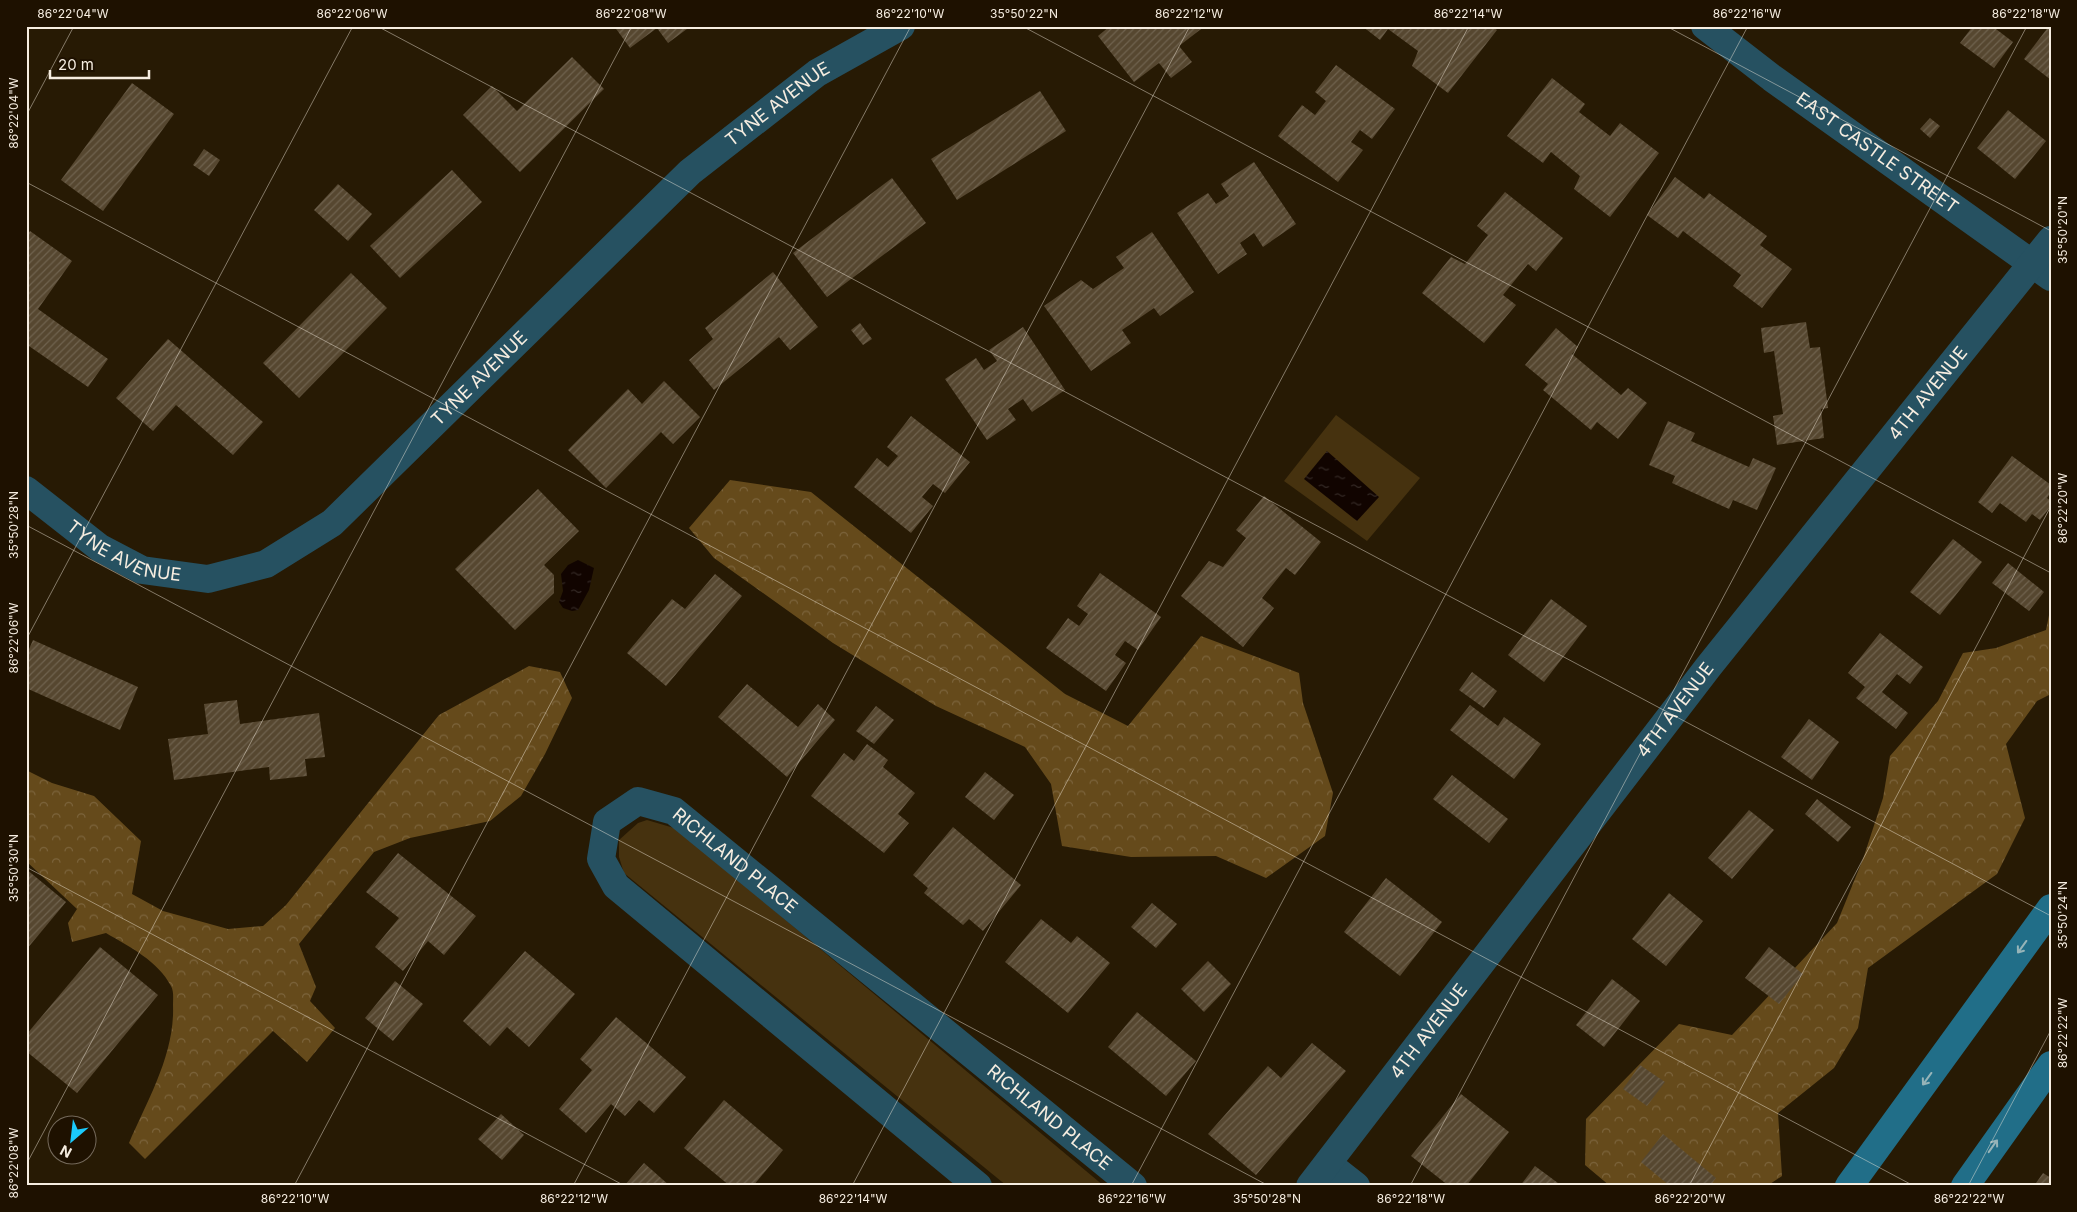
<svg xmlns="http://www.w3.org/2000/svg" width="2077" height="1212" font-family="Inter,sans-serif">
<defs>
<pattern id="forest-crowns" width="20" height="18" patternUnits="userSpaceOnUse" patternTransform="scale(1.25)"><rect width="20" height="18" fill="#654a1b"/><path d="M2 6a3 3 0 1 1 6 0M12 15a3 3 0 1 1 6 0" fill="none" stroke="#7c643c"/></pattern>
<pattern id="water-ripples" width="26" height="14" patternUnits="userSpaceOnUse" patternTransform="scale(1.25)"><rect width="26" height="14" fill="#110400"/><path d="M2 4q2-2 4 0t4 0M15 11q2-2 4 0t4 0" fill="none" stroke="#342925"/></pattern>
<pattern id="building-hatch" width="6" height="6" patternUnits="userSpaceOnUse" patternTransform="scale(1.25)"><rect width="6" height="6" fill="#564730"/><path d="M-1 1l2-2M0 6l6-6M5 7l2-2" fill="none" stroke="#6f624e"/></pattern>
</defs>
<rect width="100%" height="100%" fill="#271a04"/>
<g fill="#46320f">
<polygon points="1336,415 1420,478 1367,541 1284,481"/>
<polygon points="647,820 674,828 703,851 1104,1186 1007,1186 624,873 619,857 619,840 638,823"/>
</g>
<g fill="url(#forest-crowns)">
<polygon points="730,480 811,492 1065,694 1128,726 1201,636 1299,673 1303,703 1333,793 1325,836 1266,878 1216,856 1131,857 1062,846 1051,784 1025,747 936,706 833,643 714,558 689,528"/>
<polygon points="2051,605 2051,694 2037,701 2006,744 2025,818 1997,874 1868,968 1858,1028 1834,1068 1778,1113 1782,1176 1767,1186 1610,1186 1585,1165 1586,1119 1679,1024 1732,1035 1837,923 1863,859 1883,798 1890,756 1938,701 1963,653 1996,648 2046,630"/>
<path d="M529,666L560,672L572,698L545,754L521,796L490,821L410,838L374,852L299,944L316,987L310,1001L335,1028L307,1062L273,1031L145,1159L129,1143C148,1099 175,1054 173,1005C173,999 174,991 171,986C158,961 130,947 106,933L72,942L68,923L77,909L26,861V770L52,783L94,796L141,841L132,894L163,911L228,929L263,926L286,905L439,715Z"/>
</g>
<g fill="url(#water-ripples)">
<polygon points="1327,451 1379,497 1357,521 1304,479"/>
<polygon points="578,560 594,568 589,590 578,610 572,611 563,608 559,602 563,591 561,574 568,565"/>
</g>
<g fill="url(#building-hatch)">
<polygon points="614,26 691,26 668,43 657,28 630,48"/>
<polygon points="1110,26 1205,26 1179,46 1192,62 1171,78 1159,63 1134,82 1098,36"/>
<polygon points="1362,26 1492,26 1497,30 1448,93 1412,66 1418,51 1388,29 1380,40"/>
<polygon points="1973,26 1992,26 2013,42 1994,68 1960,43"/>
<polygon points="2049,26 2051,26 2051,80 2024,59"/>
<polygon points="572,57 604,89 520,172 463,115 492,86 517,111"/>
<polygon points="1336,65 1395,109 1372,139 1360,130 1351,142 1363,150 1338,182 1278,136 1302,105 1315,115 1326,101 1315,92"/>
<polygon points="1552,78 1585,104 1579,112 1610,136 1620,123 1659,153 1610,217 1574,189 1580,176 1551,152 1543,163 1507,136"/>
<polygon points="132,83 174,114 103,211 61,180"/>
<polygon points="1040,91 1066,131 957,200 931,159"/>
<polygon points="2008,110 2046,141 2015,179 1977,148"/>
<polygon points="1930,118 1940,126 1930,138 1920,129"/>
<polygon points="204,149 220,160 209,176 193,165"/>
<polygon points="1254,162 1296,224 1263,247 1254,233 1240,243 1247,254 1218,274 1177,213 1208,193 1216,204 1229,196 1221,184"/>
<polygon points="452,170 482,202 400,278 370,246"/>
<polygon points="1675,177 1704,199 1709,193 1767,236 1760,245 1792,269 1762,308 1733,286 1741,275 1683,231 1678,238 1647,215"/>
<polygon points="892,178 926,223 827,297 793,253"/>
<polygon points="338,184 372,214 348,241 314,210"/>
<polygon points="1505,192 1563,238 1536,271 1528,264 1503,295 1516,305 1484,343 1422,293 1451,257 1465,264 1488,235 1477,226"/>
<polygon points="30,231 72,261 38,309 108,359 88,387 26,344 26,236"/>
<polygon points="1152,232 1194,292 1160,316 1154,308 1122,330 1131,343 1091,371 1044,306 1081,280 1093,289 1124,268 1116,257"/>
<polygon points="773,272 818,327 790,350 779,337 714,390 689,360 713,339 705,328"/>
<polygon points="351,273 387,308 299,398 263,363"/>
<polygon points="1806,322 1810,348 1820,347 1828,408 1821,409 1824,438 1777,445 1773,416 1783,414 1774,351 1764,353 1761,328"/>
<polygon points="860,323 872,339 863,345 851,330"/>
<polygon points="1023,327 1065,390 1032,412 1023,399 1008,409 1016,420 987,440 945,379 976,358 984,370 997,361 989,350"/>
<polygon points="1556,328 1578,347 1572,354 1621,395 1628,388 1647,403 1618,439 1597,422 1591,430 1543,390 1548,384 1525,365"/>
<polygon points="168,339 263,422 233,455 176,405 153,431 116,398"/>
<polygon points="664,381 700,417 673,444 661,432 606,488 568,450 628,389 642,404"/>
<polygon points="911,416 970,462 945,493 933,484 922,497 933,506 911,533 854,487 877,458 888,467 898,456 887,447"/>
<polygon points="1668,421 1695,433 1691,441 1749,467 1753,458 1776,468 1757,510 1733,500 1729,509 1672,483 1675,476 1649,465"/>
<polygon points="2012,456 2051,485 2051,492 2047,498 2051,501 2051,506 2040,520 2032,514 2026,522 2000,503 1992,513 1978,502"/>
<polygon points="538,489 579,531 544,565 554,575 554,593 515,630 455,569"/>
<polygon points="1264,496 1321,542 1295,575 1286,568 1262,598 1274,608 1243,647 1181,596 1209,561 1223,567 1246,538 1236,530"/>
<polygon points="1953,539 1982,562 1940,615 1910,592"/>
<polygon points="2008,563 2044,592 2029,611 1992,583"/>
<polygon points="1100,573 1161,617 1138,650 1125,641 1115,655 1126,663 1106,691 1046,648 1068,618 1079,626 1088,614 1077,606"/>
<polygon points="715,574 742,596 666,686 627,653 672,599 685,609"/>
<polygon points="1551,599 1587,626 1544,682 1508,655"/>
<polygon points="1880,633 1923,667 1910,684 1897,674 1882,692 1908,713 1896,729 1856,698 1865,687 1848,673"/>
<polygon points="33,640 138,687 120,730 26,688 26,656"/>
<polygon points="1472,672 1497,691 1484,708 1459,690"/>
<polygon points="747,684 798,727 818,704 835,720 787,777 718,717"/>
<polygon points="237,700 240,724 319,713 325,757 305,759 307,776 270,780 269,767 174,780 168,739 208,734 204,704"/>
<polygon points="1470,705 1498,726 1504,717 1541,744 1514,779 1450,730"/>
<polygon points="876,706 894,720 874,744 856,731"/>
<polygon points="1809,719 1839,742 1812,780 1781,757"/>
<polygon points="867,744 888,760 883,767 915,793 898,814 909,823 884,853 811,796 844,753 854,761"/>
<polygon points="985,772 1014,795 994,820 965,797"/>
<polygon points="1452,775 1508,819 1489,843 1433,799"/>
<polygon points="1817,799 1851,827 1838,842 1805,814"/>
<polygon points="1749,810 1774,830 1732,879 1708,858"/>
<polygon points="953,827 1021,885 983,931 969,919 963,925 924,893 928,888 913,875"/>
<polygon points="398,853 476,916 444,955 428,941 403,971 375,947 399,918 366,892"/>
<polygon points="26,869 66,902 26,950"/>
<polygon points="1386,878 1442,922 1400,976 1344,932"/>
<polygon points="1669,893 1703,921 1666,966 1632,939"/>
<polygon points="1152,903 1177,924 1156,948 1131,927"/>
<polygon points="1041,919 1071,943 1077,936 1110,963 1068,1013 1005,962"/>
<polygon points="100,947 158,995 77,1093 26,1051 26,1035"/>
<polygon points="1769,947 1803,974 1779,1004 1745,978"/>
<polygon points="525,951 575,994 529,1047 507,1027 490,1046 463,1021"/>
<polygon points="1208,961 1231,984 1204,1012 1181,989"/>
<polygon points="1612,979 1640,1001 1604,1047 1576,1025"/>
<polygon points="395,981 423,1004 393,1041 365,1018"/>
<polygon points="1137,1012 1196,1061 1166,1096 1108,1047"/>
<polygon points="616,1017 686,1077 654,1113 639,1100 625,1116 611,1104 586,1133 559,1109 592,1070 580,1059"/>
<polygon points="1312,1043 1346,1071 1256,1175 1208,1134 1268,1066 1281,1078"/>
<polygon points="1640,1065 1665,1082 1647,1106 1623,1089"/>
<polygon points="1461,1094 1509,1132 1466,1186 1449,1186 1411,1156"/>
<polygon points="724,1100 783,1150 753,1186 730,1186 684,1148"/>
<polygon points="501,1114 524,1135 502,1160 478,1139"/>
<polygon points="1663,1134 1716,1178 1710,1186 1670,1186 1641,1162"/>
<polygon points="644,1163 670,1186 624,1186"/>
<polygon points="1535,1166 1562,1186 1520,1186"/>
<polygon points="2043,1173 2051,1178 2051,1186 2034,1186"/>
</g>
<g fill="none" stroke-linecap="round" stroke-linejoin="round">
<g stroke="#265161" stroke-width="28">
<path id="s1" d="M1705,26L1772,78L2051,277"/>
<path id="s2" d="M26,490L100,548L142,570L208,579L266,564L332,523L690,172L817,73L901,26"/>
<polyline points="1328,1164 1356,1186"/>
<path id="s3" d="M978,1186L616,886L601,859L607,822L638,801L674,811L1133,1186"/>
<path id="s4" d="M1310,1186L1709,666L2051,240"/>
</g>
<g stroke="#216e88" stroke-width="28">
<polyline points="1849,1186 2051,908"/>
<polyline points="1965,1186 2051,1065"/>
</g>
</g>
<defs><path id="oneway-shaft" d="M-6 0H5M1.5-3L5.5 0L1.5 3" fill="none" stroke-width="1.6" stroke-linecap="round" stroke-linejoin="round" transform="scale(1.25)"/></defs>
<g stroke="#96b4b8">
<use href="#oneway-shaft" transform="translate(2022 947) rotate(126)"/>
<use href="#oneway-shaft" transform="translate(1927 1079) rotate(126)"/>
<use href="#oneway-shaft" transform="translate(1993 1146) rotate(-55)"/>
</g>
<path fill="none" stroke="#f6ede0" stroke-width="1" stroke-opacity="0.45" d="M377,26L2051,916M1022,26L2051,573M1666,26L2051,231M26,116L74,26M26,182L1914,1186M26,525L1269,1186M26,640L353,26M26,867L625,1186M26,1165L632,26M294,1186L911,26M573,1186L1190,26M852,1186L1469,26M1131,1186L1748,26M1410,1186L2027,26M1689,1186L2051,506M1968,1186L2051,1030"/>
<g text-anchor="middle" stroke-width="4" stroke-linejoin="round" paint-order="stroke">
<g font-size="18" fill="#f6ede0" stroke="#1e1100">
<text dy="6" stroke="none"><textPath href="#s2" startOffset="958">TYNE AVENUE</textPath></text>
<text dy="6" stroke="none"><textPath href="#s1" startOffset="214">EAST CASTLE STREET</textPath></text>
<text dy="6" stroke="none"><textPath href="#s2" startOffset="552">TYNE AVENUE</textPath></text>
<text dy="6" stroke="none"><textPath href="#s4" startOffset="1005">4TH AVENUE</textPath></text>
<text dy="6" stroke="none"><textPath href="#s2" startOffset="118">TYNE AVENUE</textPath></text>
<text dy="6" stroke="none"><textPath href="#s4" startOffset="600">4TH AVENUE</textPath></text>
<text dy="6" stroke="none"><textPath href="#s3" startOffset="692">RICHLAND PLACE</textPath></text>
<text dy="6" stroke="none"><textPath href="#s4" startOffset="195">4TH AVENUE</textPath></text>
<text dy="6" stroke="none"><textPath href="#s3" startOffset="1098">RICHLAND PLACE</textPath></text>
</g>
</g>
<rect width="2077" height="1212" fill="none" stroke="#1e1100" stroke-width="55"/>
<g transform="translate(72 1140) rotate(208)"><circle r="24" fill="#1e1100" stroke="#74695a"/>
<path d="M0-4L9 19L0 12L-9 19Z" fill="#1bcafc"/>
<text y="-8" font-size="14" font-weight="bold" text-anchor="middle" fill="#f6ede0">N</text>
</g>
<path d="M50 70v8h99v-8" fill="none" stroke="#f6ede0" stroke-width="2.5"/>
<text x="58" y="70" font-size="15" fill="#f6ede0" stroke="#1e1100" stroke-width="4" paint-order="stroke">20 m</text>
<rect x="28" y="28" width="2022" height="1156" fill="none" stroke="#f6ede0" stroke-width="2"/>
<g font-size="12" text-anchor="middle" fill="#f6ede0">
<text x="73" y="18">86°22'04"W</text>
<text x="352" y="18">86°22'06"W</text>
<text x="631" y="18">86°22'08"W</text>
<text x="910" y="18">86°22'10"W</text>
<text x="1024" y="18">35°50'22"N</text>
<text x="1189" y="18">86°22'12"W</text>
<text x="1468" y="18">86°22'14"W</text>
<text x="1747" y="18">86°22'16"W</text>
<text x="2026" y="18">86°22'18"W</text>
<text transform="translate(14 113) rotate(-90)" y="4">86°22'04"W</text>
<text transform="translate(2063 230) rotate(-90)" y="4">35°50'20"N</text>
<text transform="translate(2063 508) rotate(-90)" y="4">86°22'20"W</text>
<text transform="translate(14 525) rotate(-90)" y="4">35°50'28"N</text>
<text transform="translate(14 638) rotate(-90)" y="4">86°22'06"W</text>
<text transform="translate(14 868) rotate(-90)" y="4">35°50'30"N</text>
<text transform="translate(2063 915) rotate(-90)" y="4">35°50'24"N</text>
<text transform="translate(2063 1033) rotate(-90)" y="4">86°22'22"W</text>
<text transform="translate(14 1163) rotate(-90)" y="4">86°22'08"W</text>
<text x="295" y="1203">86°22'10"W</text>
<text x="574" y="1203">86°22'12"W</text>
<text x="853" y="1203">86°22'14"W</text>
<text x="1132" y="1203">86°22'16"W</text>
<text x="1267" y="1203">35°50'28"N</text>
<text x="1411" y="1203">86°22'18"W</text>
<text x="1690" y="1203">86°22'20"W</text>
<text x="1969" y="1203">86°22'22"W</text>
</g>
</svg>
